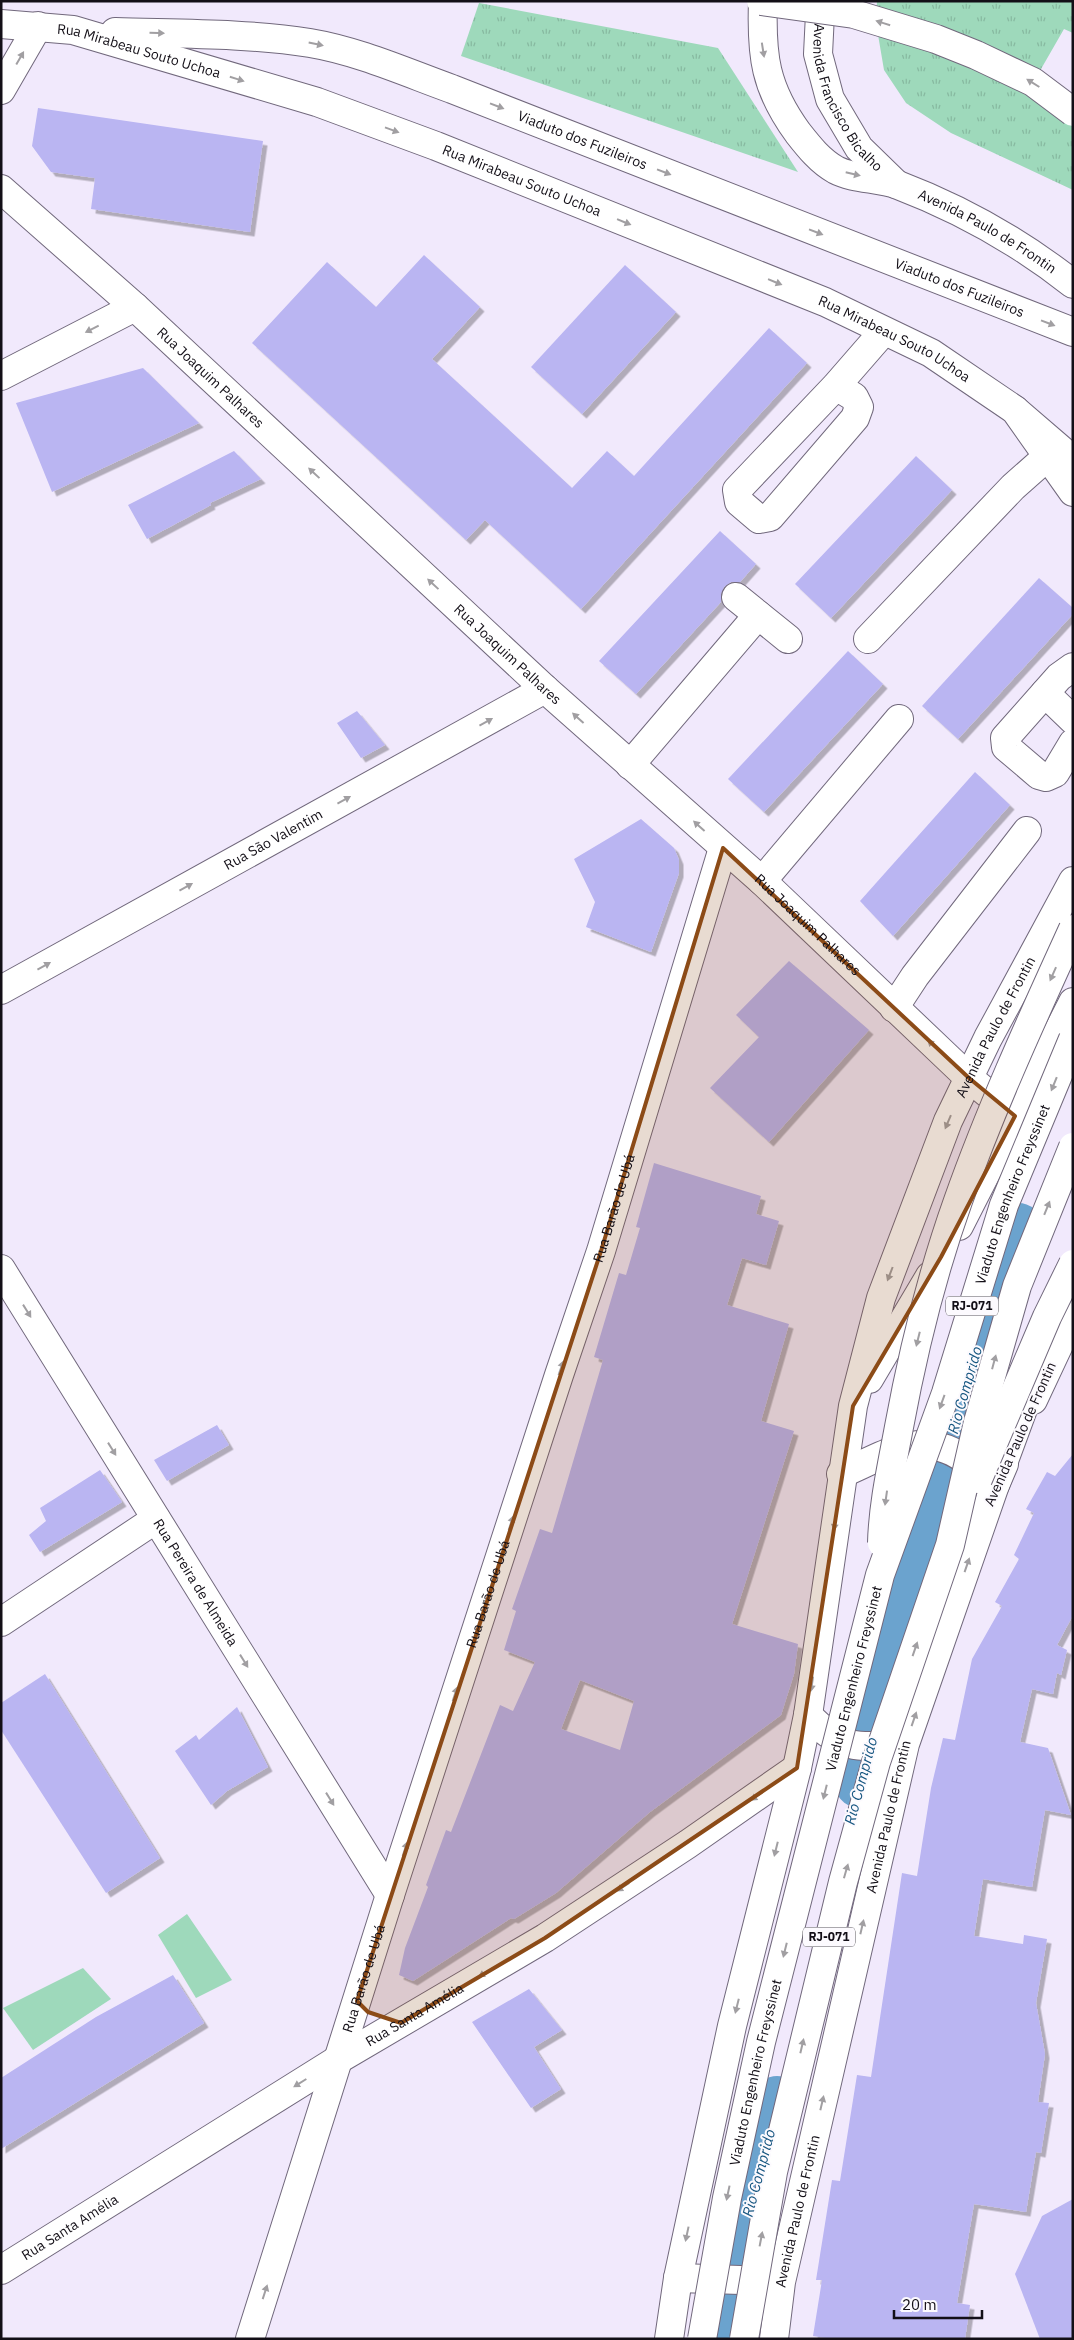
<svg xmlns="http://www.w3.org/2000/svg" width="1074" height="2340" font-family="'IBM Plex Sans',sans-serif">
<defs>
<pattern id="grass-tufts" width="24" height="20" patternUnits="userSpaceOnUse" patternTransform="scale(1.25)"><rect width="24" height="20" fill="#9ed9bb"/><path d="M3 7l-1-3M5 7V3M7 7l1-3M15 17l-1-3M17 17v-4M19 17l1-3" fill="none" stroke="#87b9a0"/></pattern>
<filter id="shadow"><feDropShadow dx="4.5" dy="4.5" stdDeviation="0" flood-color="#0004"/></filter>
</defs>
<rect width="100%" height="100%" fill="#f1e9fc"/>
<g fill="url(#grass-tufts)">
<polygon points="877,1 1073,1 1073,33 1064,29 1037,76 1073,101 1073,190 951,133 906,103 884,70 876,23"/>
<polygon points="479,3 718,48 798,172 461,56"/>
</g>
<g fill="#9ed9bb">
<polygon points="187,1914 232,1980 196,1998 158,1935"/>
<polygon points="83,1968 111,1999 33,2050 3,2008"/>
</g>
<g fill="none" stroke-linecap="round" stroke-linejoin="round">
<g stroke="#6ba3ce" stroke-width="52">
<polyline points="860,1782 967,1374 1018,1229"/>
<polyline points="722,2339 734,2270 777,2102"/>
</g>
</g>
<g fill="#bab5f2" fill-rule="evenodd" filter="url(#shadow)">
<polygon points="38,108 263,141 250,232 91,209 95,178 51,172 32,146"/>
<polygon points="424,255 480,307 432,359 572,488 607,451 634,476 769,328 807,363 581,609 485,520 466,540 252,343 327,262 376,307"/>
<polygon points="625,265 676,312 582,414 531,367"/>
<polygon points="143,368 199,423 52,492 16,403"/>
<polygon points="234,451 261,479 210,503 211,505 147,539 128,505"/>
<polygon points="916,456 952,490 831,618 795,584"/>
<polygon points="720,531 756,564 740,582 731,582 724,587 721,594 721,602 636,694 599,661"/>
<polygon points="1039,578 1073,608 1073,614 958,739 922,706"/>
<polygon points="848,651 883,684 764,812 728,779"/>
<polygon points="357,711 385,745 361,758 337,723"/>
<polygon points="975,772 1010,805 893,936 860,901"/>
<polygon points="641,819 674,848 679,860 679,873 651,952 586,927 595,902 574,859"/>
<polygon points="789,961 869,1030 769,1142 710,1088 759,1037 736,1015"/>
<path d="M654,1163L761,1196L756,1214L779,1221L766,1265L742,1258L727,1305L789,1324L761,1421L794,1431L732,1624L798,1644L794,1674L781,1715L650,1812L556,1893L514,1919L511,1918L413,1981L399,1975L405,1948L428,1887L426,1885L446,1830L451,1832L500,1705L513,1711L535,1662L504,1650L516,1611L512,1609L540,1529L552,1533L603,1360L594,1357L619,1273L626,1275L640,1228L636,1227ZM580,1680L634,1701L620,1750L561,1729Z"/>
<polygon points="217,1425 229,1445 167,1481 154,1460"/>
<polygon points="1073,1454 1073,1615 1057,1645 1067,1650 1061,1675 1057,1673 1053,1694 1032,1689 1020,1742 1048,1748 1071,1815 1045,1810 1032,1887 983,1879 974,1936 1023,1944 1024,1935 1047,1939 1036,2003 1045,2054 1038,2102 1049,2103 1041,2153 1036,2152 1026,2212 974,2204 957,2303 970,2305 965,2339 832,2339 813,2336 822,2280 816,2280 832,2180 840,2181 857,2075 871,2077 902,1873 917,1876 931,1788 943,1738 955,1740 972,1659 1002,1606 995,1602 1019,1559 1014,1555 1034,1513 1026,1509 1047,1472 1055,1476"/>
<polygon points="100,1470 122,1502 40,1552 29,1535 46,1521 40,1508"/>
<polygon points="45,1674 160,1858 106,1893 1,1730 1,1703"/>
<polygon points="237,1707 268,1767 227,1791 211,1805 175,1751 196,1735 199,1740"/>
<polygon points="173,1975 204,2023 1,2149 1,2078 96,2017"/>
<polygon points="529,1989 562,2030 534,2047 561,2089 531,2108 472,2022"/>
<polygon points="1073,2199 1073,2339 1040,2339 1015,2274 1042,2216"/>
</g>
<g fill="none" stroke-linecap="round" stroke-linejoin="round">
<g stroke="#71687c" stroke-width="30">
<g id="minor">
<polyline points="1,90 38,26"/>
<path id="s1" d="M1,189L135,307L545,689L762,881L969,1078L1015,1116"/>
<polyline points="1,376 135,307"/>
<polyline points="836,386 854,397 859,407 855,418 770,517 759,519 739,502 737,490 836,386 883,332"/>
<polyline points="736,597 788,639"/>
<polyline points="868,639 1013,487 1048,456"/>
<polyline points="1073,667 1059,677 1005,738 1006,747 1039,775 1046,777 1055,773 1073,743"/>
<polyline points="1045,693 1073,720"/>
<polyline points="630,765 758,615"/>
<polyline points="762,881 899,719"/>
<path id="s2" d="M1,990L545,689"/>
<polyline points="894,1008 915,976 1027,831"/>
<path id="s3" d="M1,1269L390,1895"/>
<polyline points="1,1622 156,1519"/>
<path id="s4" d="M1,2270L339,2059L545,1938L688,1844L797,1768"/>
<path id="s5" d="M250,2339L390,1895L559,1375L601,1251L723,848"/>
</g>
</g>
<g stroke="#71687c" stroke-width="30">
<g id="major">
<path id="s6" d="M1,24L73,30L317,102L436,146L825,302L931,353L1015,410L1073,492"/>
<path id="s7" d="M115,32C179,34 246,33 310,43C358,51 405,72 452,89L1073,332"/>
<polyline points="959,1226 1073,1002"/>
<polyline points="869,1379 930,1276"/>
<polyline points="1033,1400 1073,1315"/>
<path d="M841,1474C902,1447 931,1423 986,1477"/>
<path d="M808,1715C841,1750 857,1748 903,1744"/>
<polyline points="678,2278 776,2281"/>
<path id="s8" d="M669,2339L678,2278L732,2026L797,1768L808,1715L853,1406L881,1298L948,1121L988,1038L1073,881"/>
<path id="s9" d="M774,2339L781,2282L905,1744L995,1485L1004,1464"/>
</g>
</g>
<g stroke="#71687c" stroke-width="30">
<g id="highway">
<path id="s10" d="M763,1C761,56 765,88 798,133C809,147 820,161 836,170C853,179 880,178 898,185C961,209 1021,243 1073,284"/>
<path id="s11" d="M824,1L820,14L818,54L830,99L859,148L896,184"/>
<polyline points="1015,410 1073,460"/>
<polyline points="995,1485 1037,1371"/>
</g>
</g>
<use href="#minor" stroke="#fff" stroke-width="28"/>
<use href="#major" stroke="#fff" stroke-width="28"/>
<use href="#highway" stroke="#fff" stroke-width="28"/>
<g stroke="#71687c" stroke-width="30" stroke-linecap="butt">
<g id="highway-bridge">
<polyline points="761,1 854,14 936,39 976,55 1033,82 1073,112"/>
<polyline points="978,1479 1047,1317 1073,1264"/>
<path d="M882,1543C883,1504 892,1465 899,1427C913,1351 932,1274 958,1201C991,1108 1032,1019 1073,929"/>
<path id="s12" d="M702,2339L727,2198L761,2042L880,1575L946,1393L1004,1205L1073,1039"/>
<polyline points="744,2339 773,2172 843,1882 876,1762 950,1545 978,1422 1017,1286 1073,1147"/>
</g>
</g>
<use href="#highway-bridge" stroke="#fff" stroke-width="28"/>
</g>
<defs><path id="oneway-solid" d="M-6-.8H1V-3.2L6.5 0L1 3.2V.8H-6Z" transform="scale(1.25)"/></defs>
<g fill="#a19fa2">
<use href="#oneway-solid" transform="translate(883 23) rotate(-163)"/>
<use href="#oneway-solid" transform="translate(157 33) rotate(2)"/>
<use href="#oneway-solid" transform="translate(316 44) rotate(12)"/>
<use href="#oneway-solid" transform="translate(763 50) rotate(81)"/>
<use href="#oneway-solid" transform="translate(20 58) rotate(-60)"/>
<use href="#oneway-solid" transform="translate(237 79) rotate(17)"/>
<use href="#oneway-solid" transform="translate(1033 83) rotate(-148)"/>
<use href="#oneway-solid" transform="translate(497 106) rotate(21)"/>
<use href="#oneway-solid" transform="translate(392 130) rotate(20)"/>
<use href="#oneway-solid" transform="translate(664 172) rotate(21)"/>
<use href="#oneway-solid" transform="translate(853 174) rotate(13)"/>
<use href="#oneway-solid" transform="translate(624 222) rotate(22)"/>
<use href="#oneway-solid" transform="translate(816 232) rotate(21)"/>
<use href="#oneway-solid" transform="translate(775 282) rotate(22)"/>
<use href="#oneway-solid" transform="translate(1048 323) rotate(21)"/>
<use href="#oneway-solid" transform="translate(92 329) rotate(153)"/>
<use href="#oneway-solid" transform="translate(314 473) rotate(-137)"/>
<use href="#oneway-solid" transform="translate(433 584) rotate(-137)"/>
<use href="#oneway-solid" transform="translate(578 718) rotate(-138)"/>
<use href="#oneway-solid" transform="translate(486 722) rotate(-29)"/>
<use href="#oneway-solid" transform="translate(344 800) rotate(-29)"/>
<use href="#oneway-solid" transform="translate(699 826) rotate(-138)"/>
<use href="#oneway-solid" transform="translate(186 887) rotate(-29)"/>
<use href="#oneway-solid" transform="translate(44 966) rotate(-29)"/>
<use href="#oneway-solid" transform="translate(1053 974) rotate(114)"/>
<use href="#oneway-solid" transform="translate(933 1045) rotate(-137)"/>
<use href="#oneway-solid" transform="translate(1054 1084) rotate(112)"/>
<use href="#oneway-solid" transform="translate(948 1122) rotate(113)"/>
<use href="#oneway-solid" transform="translate(1047 1208) rotate(-68)"/>
<use href="#oneway-solid" transform="translate(890 1274) rotate(111)"/>
<use href="#oneway-solid" transform="translate(27 1311) rotate(58)"/>
<use href="#oneway-solid" transform="translate(918 1339) rotate(104)"/>
<use href="#oneway-solid" transform="translate(994 1362) rotate(-75)"/>
<use href="#oneway-solid" transform="translate(561 1368) rotate(-71)"/>
<use href="#oneway-solid" transform="translate(942 1402) rotate(110)"/>
<use href="#oneway-solid" transform="translate(112 1449) rotate(58)"/>
<use href="#oneway-solid" transform="translate(886 1498) rotate(98)"/>
<use href="#oneway-solid" transform="translate(511 1523) rotate(-72)"/>
<use href="#oneway-solid" transform="translate(835 1523) rotate(98)"/>
<use href="#oneway-solid" transform="translate(967 1565) rotate(-71)"/>
<use href="#oneway-solid" transform="translate(915 1649) rotate(-71)"/>
<use href="#oneway-solid" transform="translate(244 1661) rotate(58)"/>
<use href="#oneway-solid" transform="translate(812 1684) rotate(98)"/>
<use href="#oneway-solid" transform="translate(455 1694) rotate(-72)"/>
<use href="#oneway-solid" transform="translate(914 1719) rotate(-71)"/>
<use href="#oneway-solid" transform="translate(825 1792) rotate(104)"/>
<use href="#oneway-solid" transform="translate(757 1796) rotate(145)"/>
<use href="#oneway-solid" transform="translate(330 1799) rotate(58)"/>
<use href="#oneway-solid" transform="translate(405 1849) rotate(-72)"/>
<use href="#oneway-solid" transform="translate(776 1849) rotate(104)"/>
<use href="#oneway-solid" transform="translate(846 1871) rotate(-74)"/>
<use href="#oneway-solid" transform="translate(623 1887) rotate(147)"/>
<use href="#oneway-solid" transform="translate(862 1927) rotate(-77)"/>
<use href="#oneway-solid" transform="translate(785 1950) rotate(104)"/>
<use href="#oneway-solid" transform="translate(485 1973) rotate(150)"/>
<use href="#oneway-solid" transform="translate(737 2006) rotate(104)"/>
<use href="#oneway-solid" transform="translate(802 2046) rotate(-77)"/>
<use href="#oneway-solid" transform="translate(300 2083) rotate(148)"/>
<use href="#oneway-solid" transform="translate(822 2103) rotate(-77)"/>
<use href="#oneway-solid" transform="translate(728 2193) rotate(102)"/>
<use href="#oneway-solid" transform="translate(687 2234) rotate(102)"/>
<use href="#oneway-solid" transform="translate(761 2239) rotate(-79)"/>
<use href="#oneway-solid" transform="translate(265 2292) rotate(-72)"/>
</g>
<path fill="#8c4b17" fill-opacity="0.2" stroke="#8c4b17" stroke-width="4" stroke-linejoin="round" d="M723,848L969,1078L1015,1116L941,1257L853,1406L797,1768L545,1938L401,2023L368,2012L357,2001L601,1251Z"/>
<g text-anchor="middle" stroke-width="4" stroke-linejoin="round" paint-order="stroke">
<g fill="#fcfafe" stroke="#59565c" stroke-width="1">
<rect x="946" y="1296.5" width="52" height="19" rx="4"/>
<rect x="803" y="1927.5" width="52" height="19" rx="4"/>
</g>
<g font-size="12" font-weight="bold" fill="#130f17">
<text x="972" y="1310">RJ-071</text>
<text x="829" y="1941">RJ-071</text>
</g>
<g font-size="14" fill="#130f17" stroke="#fcfafe">
<text dy="5" stroke="none"><textPath href="#s6" startOffset="141">Rua Mirabeau Souto Uchoa</textPath></text>
<text dy="5" stroke="none"><textPath href="#s11" startOffset="105">Avenida Francisco Bicalho</textPath></text>
<text dy="5" stroke="none"><textPath href="#s7" startOffset="485">Viaduto dos Fuzileiros</textPath></text>
<text dy="5" stroke="none"><textPath href="#s6" startOffset="546">Rua Mirabeau Souto Uchoa</textPath></text>
<text dy="5" stroke="none"><textPath href="#s10" startOffset="358">Avenida Paulo de Frontin</textPath></text>
<text dy="5" stroke="none"><textPath href="#s7" startOffset="890">Viaduto dos Fuzileiros</textPath></text>
<text dy="5" stroke="none"><textPath href="#s6" startOffset="951">Rua Mirabeau Souto Uchoa</textPath></text>
<text dy="5" stroke="none"><textPath href="#s1" startOffset="282">Rua Joaquim Palhares</textPath></text>
<text dy="5" stroke="none"><textPath href="#s1" startOffset="688">Rua Joaquim Palhares</textPath></text>
<text dy="5" stroke="none"><textPath href="#s2" startOffset="311">Rua São Valentim</textPath></text>
<text dy="5" stroke="none"><textPath href="#s1" startOffset="1092">Rua Joaquim Palhares</textPath></text>
<text dy="5" stroke="none"><textPath href="#s8" startOffset="1358">Avenida Paulo de Frontin</textPath></text>
<text dy="5" stroke="none"><textPath href="#s12" startOffset="1188">Viaduto Engenheiro Freyssinet</textPath></text>
<text dy="5" stroke="none"><textPath href="#s5" startOffset="1188">Rua Barão de Ubá</textPath></text>
<text transform="translate(1020 1434) rotate(-66)" y="5">Avenida Paulo de Frontin</text>
<text dy="5" stroke="none"><textPath href="#s3" startOffset="369">Rua Pereira de Almeida</textPath></text>
<text dy="5" stroke="none"><textPath href="#s5" startOffset="782">Rua Barão de Ubá</textPath></text>
<text dy="5" stroke="none"><textPath href="#s12" startOffset="678">Viaduto Engenheiro Freyssinet</textPath></text>
<text dy="5" stroke="none"><textPath href="#s9" startOffset="535">Avenida Paulo de Frontin</textPath></text>
<text dy="5" stroke="none"><textPath href="#s5" startOffset="378">Rua Barão de Ubá</textPath></text>
<text dy="5" stroke="none"><textPath href="#s4" startOffset="486">Rua Santa Amélia</textPath></text>
<text dy="5" stroke="none"><textPath href="#s12" startOffset="272">Viaduto Engenheiro Freyssinet</textPath></text>
<text dy="5" stroke="none"><textPath href="#s9" startOffset="130">Avenida Paulo de Frontin</textPath></text>
<text dy="5" stroke="none"><textPath href="#s4" startOffset="81">Rua Santa Amélia</textPath></text>
</g>
<g font-size="15" font-style="italic" fill="#165680" stroke="#fcfafe">
<text transform="translate(965 1390) rotate(-74)" y="5">Rio Comprido</text>
<text transform="translate(861 1781) rotate(-75)" y="5">Rio Comprido</text>
<text transform="translate(759 2173) rotate(-75)" y="5">Rio Comprido</text>
</g>
</g>
<rect width="1074" height="2340" fill="none" stroke="#130f17" stroke-width="5"/>
<path d="M894 2310v8h88v-8" fill="none" stroke="#130f17" stroke-width="2.5"/>
<text x="902" y="2310" font-size="15" fill="#130f17" stroke="#fcfafe" stroke-width="4" paint-order="stroke">20 m</text>
</svg>
